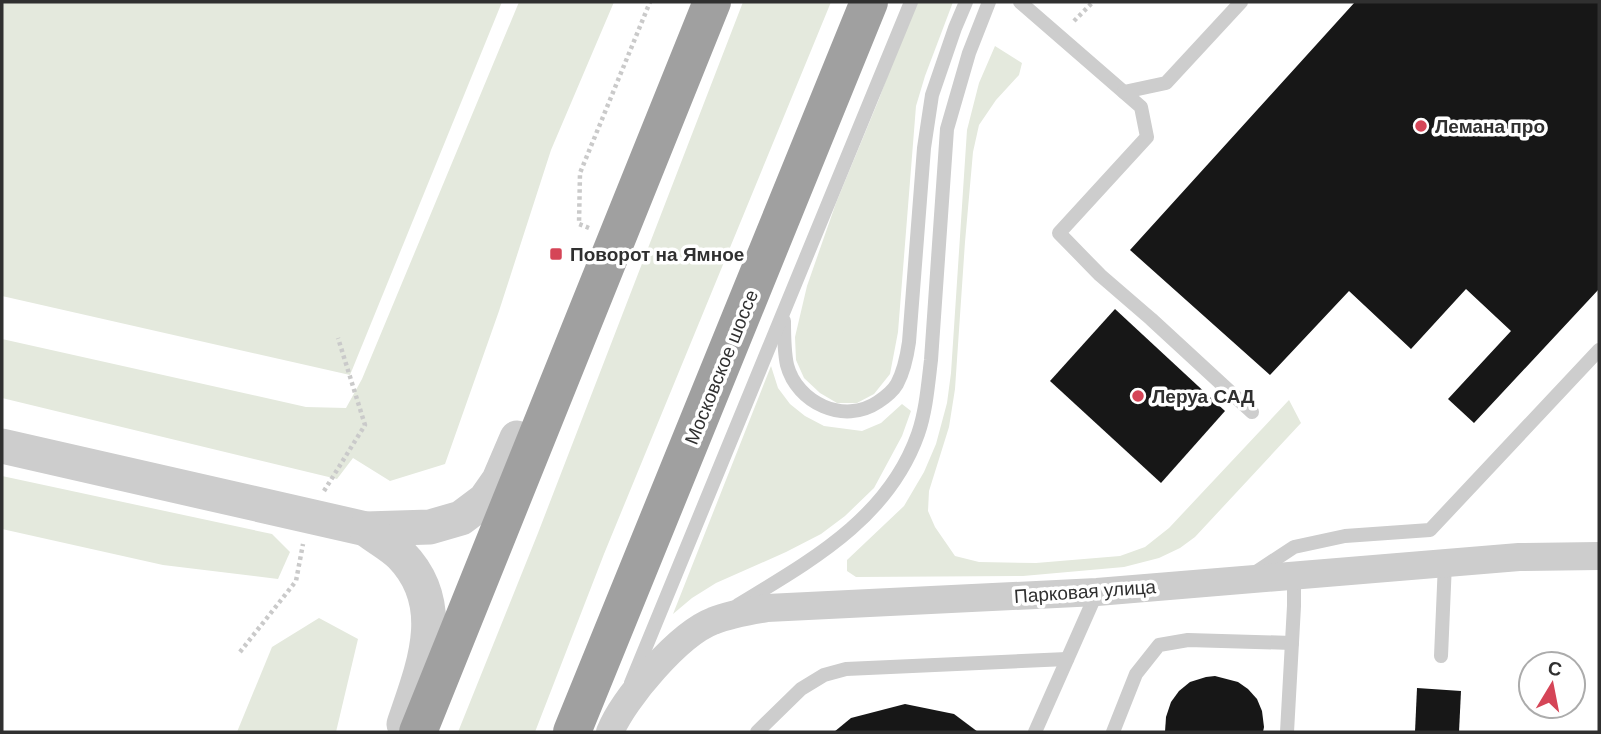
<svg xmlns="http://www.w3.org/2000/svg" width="1601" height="734" font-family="Arial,sans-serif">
<rect width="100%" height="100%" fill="#fff"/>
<g fill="#e4e9dd">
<polygon points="2,2 502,2 350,375 2,296"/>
<polygon points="519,2 614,2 551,150 499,311 445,464 390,481 353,458 337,479 2,398 2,339 306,407 346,408 362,379"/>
<polygon points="743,2 831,2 604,554 535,732 458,732 538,533"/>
<polygon points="915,2 953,2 925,76 916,106 898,332 890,374 874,394 857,403 837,403 820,393 804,378 796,360 795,337 807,286 836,203 879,99"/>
<polygon points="995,46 1022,63 1019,75 996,100 979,125 973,152 965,242 955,389 949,427 929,491 928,511 935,527 955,556 979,562 1036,563 1120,556 1145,547 1169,528 1289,400 1301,423 1195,537 1180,548 1159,558 1124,567 1023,576 856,577 847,571 847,560 904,506 924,472 936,444 947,403 951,373 967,130 979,83"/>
<polygon points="771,366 778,388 790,404 805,416 824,426 862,431 881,423 902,404 911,411 902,436 874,488 845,516 821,534 786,552 716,583 692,598 673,614"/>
<polygon points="2,476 272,534 290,552 278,579 163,565 2,529"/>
<polygon points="319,618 358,639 336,732 237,732 272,647"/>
</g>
<g fill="#171717">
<polygon points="1355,2 1599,2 1599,289 1474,423 1448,399 1511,331 1466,289 1411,349 1349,291 1270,375 1130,250"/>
<polygon points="1115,309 1225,411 1161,483 1050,381"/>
<polygon points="1215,676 1238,682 1248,689 1257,699 1262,711 1264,727 1263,732 1165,732 1166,717 1171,702 1179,691 1190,682 1206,677"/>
<polygon points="1417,688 1461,691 1459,732 1415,732"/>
<polygon points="905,704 954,714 978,732 834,732 851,718"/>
</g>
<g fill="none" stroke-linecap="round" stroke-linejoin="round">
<g stroke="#cacaca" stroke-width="4.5" stroke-dasharray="3.5 3.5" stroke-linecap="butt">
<polyline points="1074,21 1093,2"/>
<polyline points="589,228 579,224 580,173 650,2"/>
<polyline points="324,491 365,425 338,338"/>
<polyline points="240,652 296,581 303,544"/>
</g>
<g stroke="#cdcdcd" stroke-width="14">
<polyline points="1020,2 1141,107 1147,137 1059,233 1100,275 1151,319 1252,412"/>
<polyline points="1124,92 1166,83 1241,2"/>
<path d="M784,321C784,335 784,351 787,365C797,403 844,425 878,402C884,398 893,391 897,384C904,371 907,356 909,342L924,148L932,95L955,28L966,2"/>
<polyline points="1253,574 1294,547 1345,536 1430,530 1599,350"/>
<path d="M738,605C810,561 888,519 918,434C926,411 928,385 931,360L947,129L969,53L989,2"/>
<polyline points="1441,656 1445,563"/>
<polyline points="631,683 911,2"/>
<polyline points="757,732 801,689 824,675 846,669 1067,659"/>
<polyline points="1035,732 1097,592"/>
<polyline points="1113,732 1136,674 1159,645 1188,640 1292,643"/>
<polyline points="1287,732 1294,606 1294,575"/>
</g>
<path stroke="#cdcdcd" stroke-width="28" d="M610,732C624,698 679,634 713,621C730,614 749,611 767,608L1097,592L1519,557L1599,556"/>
<g stroke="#cdcdcd" stroke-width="35">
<polyline points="2,446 366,529 430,527 461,518 485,500 499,480 517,438"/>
<path d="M366,529C377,538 391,545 401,555C450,605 423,668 404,724"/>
</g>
<g stroke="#a0a0a0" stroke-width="38">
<polyline points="418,732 712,2"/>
<polyline points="572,732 869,2"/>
</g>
</g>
<g fill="#d54557" stroke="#fff" stroke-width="2.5">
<circle cx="1421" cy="126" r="7"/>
<rect x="549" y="247" width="14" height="14" rx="3.5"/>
<circle cx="1138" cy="396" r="7"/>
</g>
<g text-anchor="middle" stroke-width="7" stroke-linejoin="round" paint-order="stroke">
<g font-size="19" font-weight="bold" fill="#303030" stroke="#fff" text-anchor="start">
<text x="1435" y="133">Лемана про</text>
<text x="570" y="261">Поворот на Ямное</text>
<text x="1152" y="403">Леруа САД</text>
</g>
<g font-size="19" fill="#303030" stroke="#fff">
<text transform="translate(721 367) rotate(-68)" y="7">Московское шоссе</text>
<text transform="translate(1085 591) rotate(-4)" y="7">Парковая улица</text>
</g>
</g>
<rect width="1601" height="734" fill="none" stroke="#303030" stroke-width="7"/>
<g transform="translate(1552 685) rotate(10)"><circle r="33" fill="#ffffff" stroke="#acacac" stroke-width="2"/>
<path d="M0-5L12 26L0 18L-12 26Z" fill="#d54557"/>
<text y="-10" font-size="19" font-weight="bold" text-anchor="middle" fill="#303030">С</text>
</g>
</svg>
